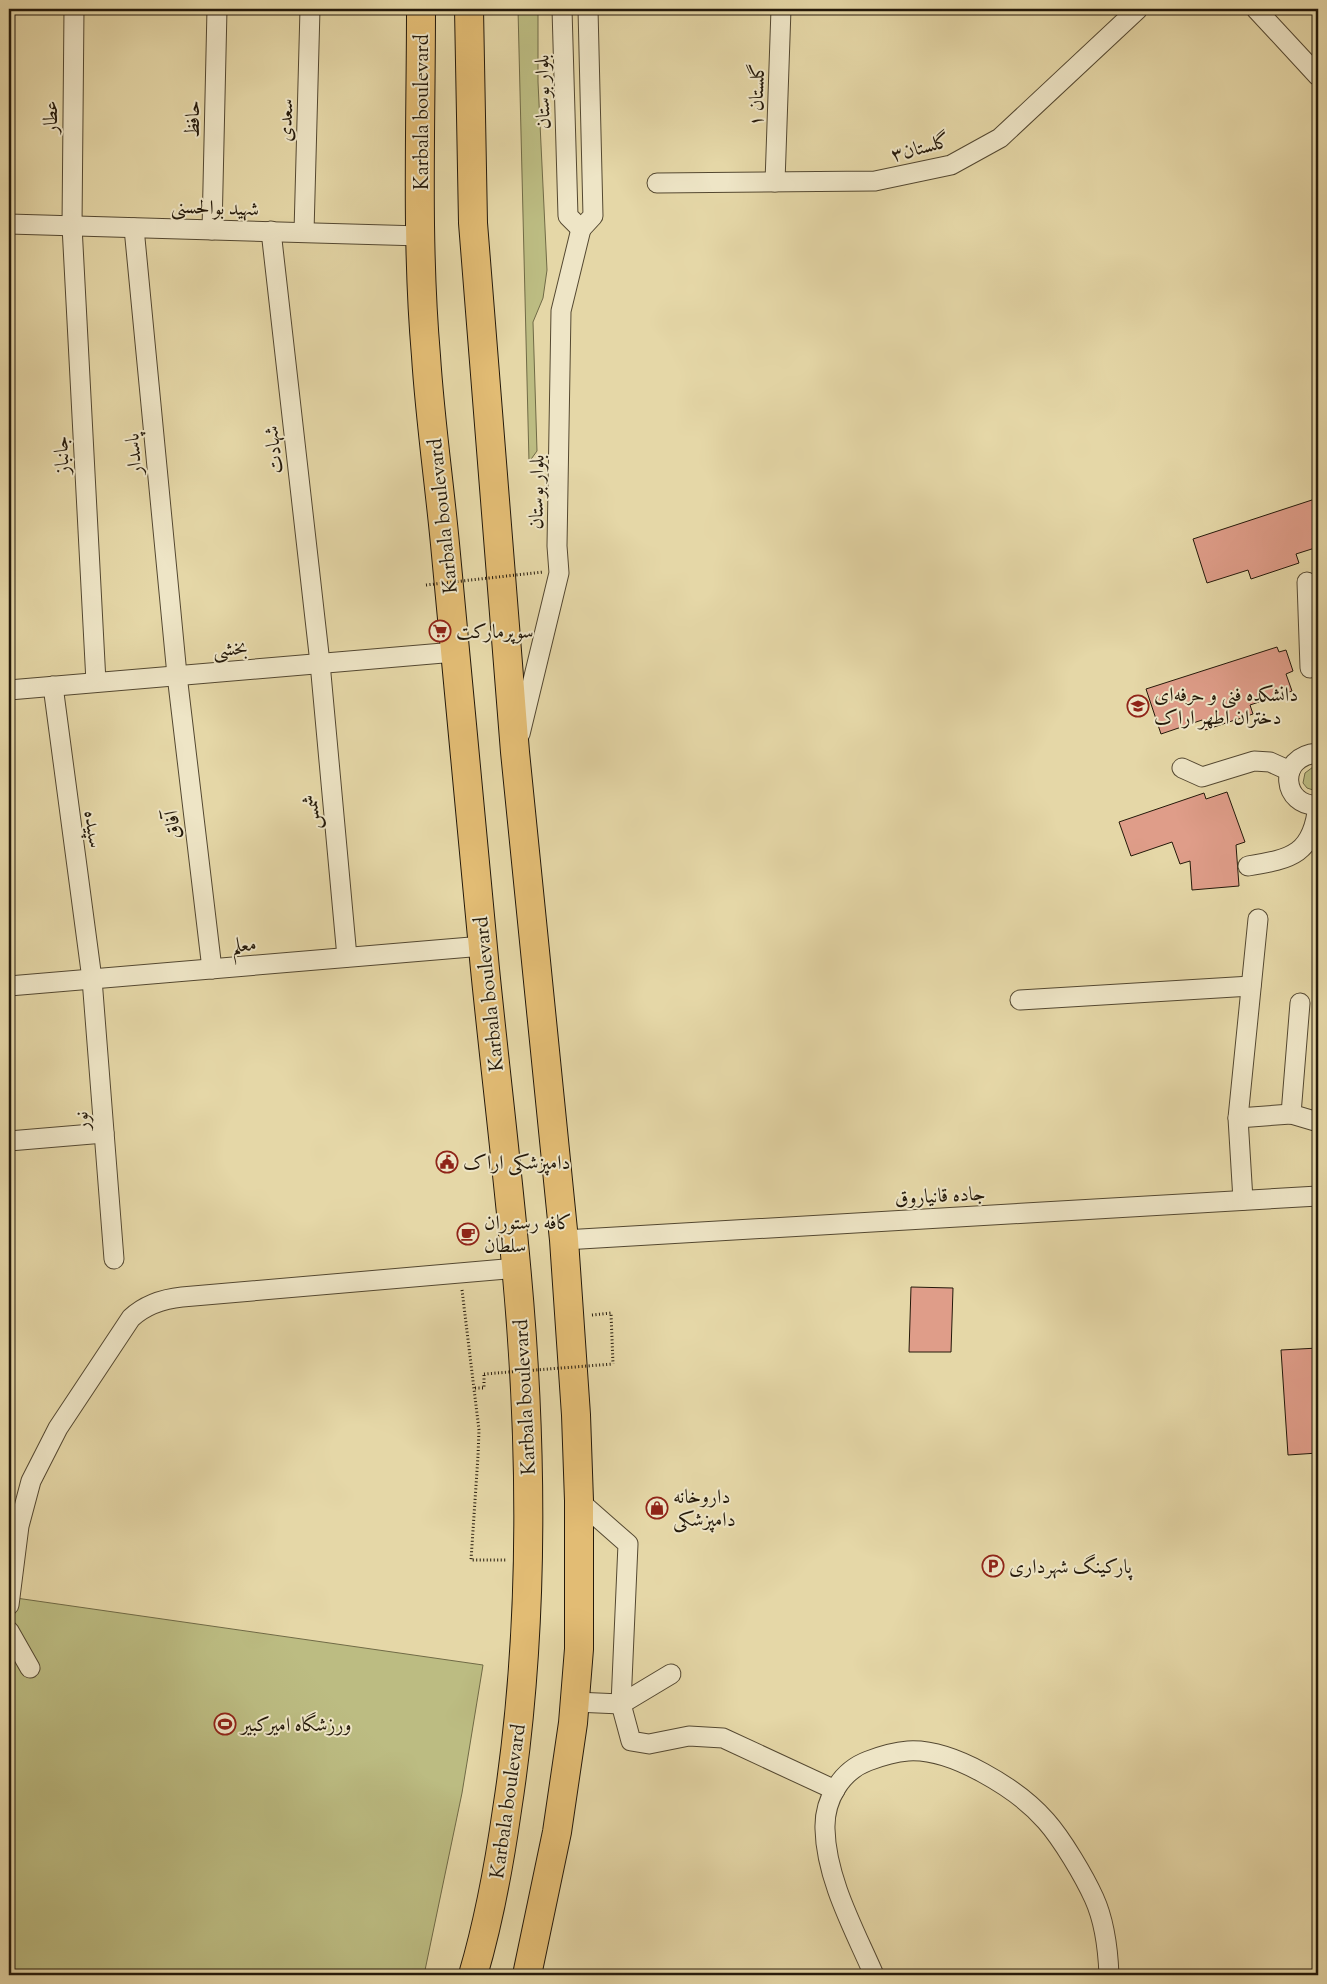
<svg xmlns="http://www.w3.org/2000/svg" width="1327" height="1984" font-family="'Sorts Mill Goudy',Amiri,serif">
<rect width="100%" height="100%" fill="#e5d7a7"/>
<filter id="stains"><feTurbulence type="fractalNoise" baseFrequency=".004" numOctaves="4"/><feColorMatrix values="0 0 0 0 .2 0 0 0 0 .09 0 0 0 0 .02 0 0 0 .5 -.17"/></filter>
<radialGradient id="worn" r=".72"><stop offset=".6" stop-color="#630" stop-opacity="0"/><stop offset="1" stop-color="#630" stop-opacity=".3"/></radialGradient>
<g fill="#bcbc82" stroke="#706a46">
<polygon points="518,9 538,9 538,82 547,270 543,298 533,322 537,451 529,462"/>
<polygon points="1313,767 1318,768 1318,790 1316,791 1307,788 1303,783 1305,773"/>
<polygon points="9,1597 483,1665 462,1793 424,1975 9,1975"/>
</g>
<g fill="#df9d89" stroke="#24190a">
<polygon points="1318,498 1318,547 1296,554 1299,563 1251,579 1248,570 1207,583 1193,539"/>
<polygon points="1277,647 1279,652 1286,650 1293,671 1286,674 1292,691 1250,705 1253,714 1205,730 1202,720 1161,734 1146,689"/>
<polygon points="1227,792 1245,842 1236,845 1239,886 1192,890 1190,861 1180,864 1172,842 1131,856 1119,822 1204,793 1206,799"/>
<polygon points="911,1287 953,1288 951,1352 909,1352"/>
<polygon points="1318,1348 1318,1453 1288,1455 1281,1350"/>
</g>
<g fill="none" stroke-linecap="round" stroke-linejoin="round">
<g stroke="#544831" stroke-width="21">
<g id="minor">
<polyline points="74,9 72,226 96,682"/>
<polyline points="562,9 568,216 581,229 593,216 588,9"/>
<polyline points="1256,9 1318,76"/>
<polyline points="775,182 781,9"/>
<polyline points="657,183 875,181 951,165 1000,138 1138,9"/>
<polyline points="9,224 421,236"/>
<polyline points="134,228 177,675 212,969"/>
<polyline points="212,230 217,9"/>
<polyline points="271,231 320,663 347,957"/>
<polyline points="304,232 310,9"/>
<polyline points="1307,582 1310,668"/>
<polyline points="53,686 92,979 114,1259"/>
<polyline points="9,690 455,652"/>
<polyline points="520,734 559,573 557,546 561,311 581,229"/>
<path d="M1318,753C1275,756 1283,808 1318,805"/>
<polyline points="1182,768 1202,777 1254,761 1270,762 1290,771"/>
<path d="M1248,866C1292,859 1313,854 1318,805"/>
<polyline points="9,986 483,946"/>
<polyline points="1020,1000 1251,986"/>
<polyline points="1291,1114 1300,1003"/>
<polyline points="1238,1118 1291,1114 1318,1122"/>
<polyline points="9,1141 104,1133"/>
<polyline points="1243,1200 1238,1118 1258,919"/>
<polyline points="564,1240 1318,1196"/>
<polyline points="579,1501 628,1544 621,1704 631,1741 649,1744 689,1736 723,1738 835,1790"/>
<path d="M9,1605L19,1526L31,1481L58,1428L131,1318C146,1304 163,1299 182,1297L517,1268"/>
<polyline points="9,1631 30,1668"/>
<polyline points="575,1702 621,1704 671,1674"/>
<path d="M874,1975C855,1931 826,1879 825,1829C824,1800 841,1771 868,1761C881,1756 895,1752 908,1751C952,1748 1018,1789 1046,1821C1062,1839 1084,1876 1094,1898C1105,1922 1108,1949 1109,1975"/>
</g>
</g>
<g stroke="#24190a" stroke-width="30">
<g id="highway">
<path d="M421,9C421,124 416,241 426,356C430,419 439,481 445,544C459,686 471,827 485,969C495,1068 507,1166 516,1265C533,1446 535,1630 507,1810C499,1866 489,1921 473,1975"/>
<polyline points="469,9 473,223 515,752 564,1240 576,1415 579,1501 579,1649 573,1723 557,1832 527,1975"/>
</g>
</g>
<g stroke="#24190a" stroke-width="3" stroke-dasharray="1 2.5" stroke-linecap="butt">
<polyline points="462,1290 479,1430 478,1456 471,1560 506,1560"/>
<polyline points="592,1315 611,1313 613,1364"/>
<polyline points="475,1388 484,1388 484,1374"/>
</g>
<use href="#minor" stroke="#eee5c6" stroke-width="19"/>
<use href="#highway" stroke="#e2bc74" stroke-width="28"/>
<g stroke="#24190a" stroke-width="3" stroke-dasharray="1 2.5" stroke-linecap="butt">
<polyline points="426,585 543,572"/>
<polyline points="484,1374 613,1364"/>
</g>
</g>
<defs>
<g id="supermarket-ring" transform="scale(1.125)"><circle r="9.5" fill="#eee5c6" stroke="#8f2418" stroke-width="1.5"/><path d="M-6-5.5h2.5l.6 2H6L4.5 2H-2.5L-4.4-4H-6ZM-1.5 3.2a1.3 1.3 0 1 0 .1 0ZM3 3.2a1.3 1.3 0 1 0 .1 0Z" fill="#8f2418"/></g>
<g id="university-ring" transform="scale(1.125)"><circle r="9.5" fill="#eee5c6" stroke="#8f2418" stroke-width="1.5"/><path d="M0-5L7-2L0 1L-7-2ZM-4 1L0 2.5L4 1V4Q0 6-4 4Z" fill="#8f2418"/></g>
<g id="civic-ring" transform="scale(1.125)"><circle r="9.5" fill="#eee5c6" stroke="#8f2418" stroke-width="1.5"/><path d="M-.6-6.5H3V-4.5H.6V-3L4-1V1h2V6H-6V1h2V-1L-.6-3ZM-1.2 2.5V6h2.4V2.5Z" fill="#8f2418"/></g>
<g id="cafe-ring" transform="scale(1.125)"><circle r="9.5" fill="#eee5c6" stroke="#8f2418" stroke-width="1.5"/><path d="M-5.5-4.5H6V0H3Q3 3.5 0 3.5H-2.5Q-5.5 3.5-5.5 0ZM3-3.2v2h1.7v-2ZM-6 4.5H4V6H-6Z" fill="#8f2418"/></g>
<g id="shop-ring" transform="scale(1.125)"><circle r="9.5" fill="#eee5c6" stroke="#8f2418" stroke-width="1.5"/><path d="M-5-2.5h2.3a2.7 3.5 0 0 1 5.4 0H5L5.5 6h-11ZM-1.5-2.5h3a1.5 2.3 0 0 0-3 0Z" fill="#8f2418"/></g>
<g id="parking-ring" transform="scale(1.125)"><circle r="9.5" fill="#eee5c6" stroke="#8f2418" stroke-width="1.5"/><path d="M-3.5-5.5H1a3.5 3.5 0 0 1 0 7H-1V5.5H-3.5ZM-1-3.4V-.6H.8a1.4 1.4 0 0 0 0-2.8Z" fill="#8f2418"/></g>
<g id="stadium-ring" transform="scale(1.125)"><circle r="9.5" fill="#eee5c6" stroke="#8f2418" stroke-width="1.5"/><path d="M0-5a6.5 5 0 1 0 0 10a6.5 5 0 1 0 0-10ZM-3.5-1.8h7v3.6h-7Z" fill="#8f2418"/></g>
</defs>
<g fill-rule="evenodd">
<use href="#supermarket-ring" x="440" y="631"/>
<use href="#university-ring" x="1138" y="706"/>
<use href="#civic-ring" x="447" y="1162"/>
<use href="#cafe-ring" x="468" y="1234"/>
<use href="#shop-ring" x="657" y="1508"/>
<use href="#parking-ring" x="993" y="1566"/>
<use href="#stadium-ring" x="225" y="1724"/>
</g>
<g text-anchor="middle" stroke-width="4" stroke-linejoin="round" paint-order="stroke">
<g font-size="20" fill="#24190a" stroke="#eee5c6">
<text transform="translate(542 92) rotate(-91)" y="7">بلوار بوستان</text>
<text transform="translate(756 95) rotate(-88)" y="7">گلستان ۱</text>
<text transform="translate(421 112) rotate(-90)" y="7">Karbala boulevard</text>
<text transform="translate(50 117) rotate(-90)" y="7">عطار</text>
<text transform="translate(192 119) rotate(-89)" y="7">حافظ</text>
<text transform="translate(285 120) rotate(-88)" y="7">سعدی</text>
<text transform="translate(920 147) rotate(-15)" y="7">گلستان۳</text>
<text transform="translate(215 207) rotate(2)" y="7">شهید بوالحسنی</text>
<text transform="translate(273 450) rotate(-97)" y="7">شهادت</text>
<text transform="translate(133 454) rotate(-95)" y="7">پاسدار</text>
<text transform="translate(61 455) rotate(-93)" y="7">جانباز</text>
<text transform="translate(536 492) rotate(-89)" y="7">بلوار بوستان</text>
<text transform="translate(442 516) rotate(-96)" y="7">Karbala boulevard</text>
<text transform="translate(230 648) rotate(-5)" y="7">بخشی</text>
<text transform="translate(311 812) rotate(-95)" y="7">شمس</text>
<text transform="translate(172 825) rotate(-97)" y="7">آفاق</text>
<text transform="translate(94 829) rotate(82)" y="7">سپیده</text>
<text transform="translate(244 944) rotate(-5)" y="7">معلم</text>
<text transform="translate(488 994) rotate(-96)" y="7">Karbala boulevard</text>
<text transform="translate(81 1121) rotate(-95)" y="7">نور</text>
<text transform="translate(940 1195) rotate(-3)" y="7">جاده قانیاروق</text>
<text transform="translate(524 1397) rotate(-93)" y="7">Karbala boulevard</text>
<text transform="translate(507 1801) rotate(-82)" y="7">Karbala boulevard</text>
</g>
<g font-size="20" fill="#24190a" stroke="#eee5c6" text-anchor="start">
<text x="456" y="638">سوپرمارکت</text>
<text x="1154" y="701">دانشکده فنی و حرفه‌ای<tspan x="1154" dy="23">دختران اطهر اراک</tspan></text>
<text x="463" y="1169">دامپزشکی اراک</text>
<text x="484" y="1229">کافه رستوران<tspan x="484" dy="23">سلطان</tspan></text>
<text x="673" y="1503">داروخانه<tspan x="673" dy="23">دامپزشکی</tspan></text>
<text x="1009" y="1573">پارکینگ شهرداری</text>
<text x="241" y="1731">ورزشگاه امیرکبیر</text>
</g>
</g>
<rect width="1327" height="1984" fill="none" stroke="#e5d7a7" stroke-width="30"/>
<rect x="10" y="10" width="1307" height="1964" fill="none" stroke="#24190a" stroke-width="2.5"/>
<rect x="15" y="15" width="1297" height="1954" fill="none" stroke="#24190a"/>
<rect width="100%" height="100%" filter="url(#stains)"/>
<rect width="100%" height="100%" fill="url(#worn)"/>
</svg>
